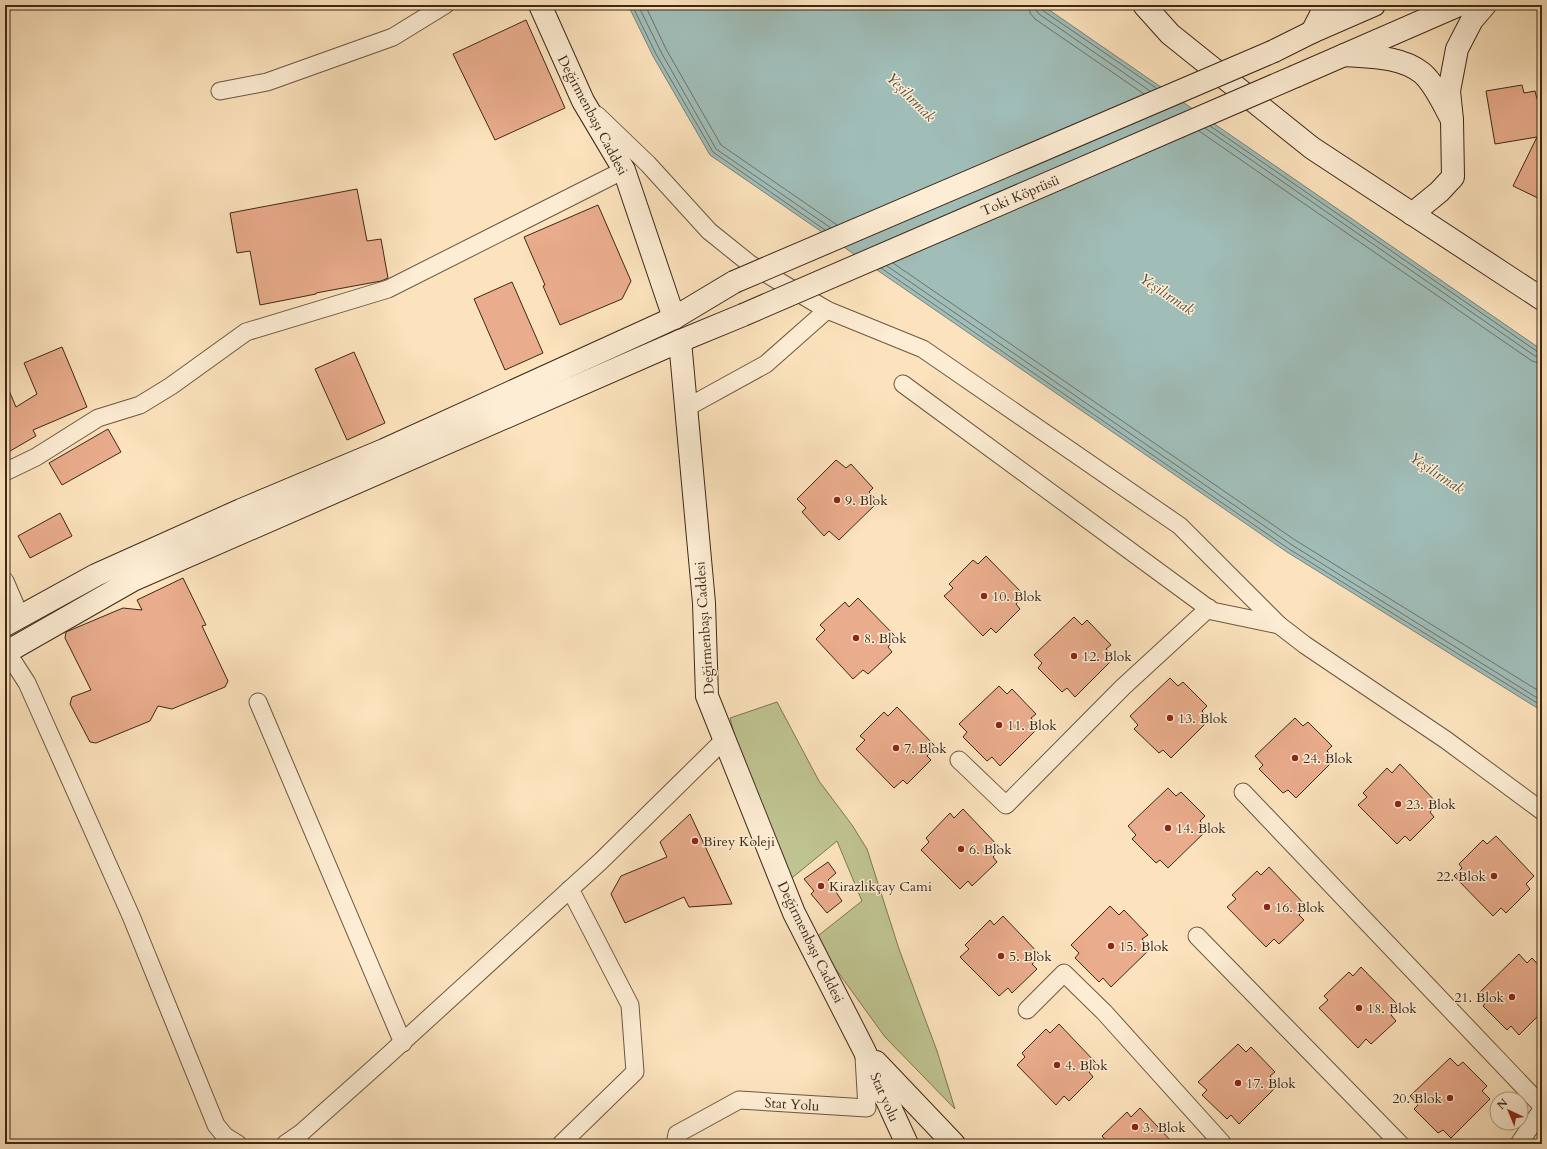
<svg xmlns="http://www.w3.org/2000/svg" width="1547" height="1149" font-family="Cardo,serif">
<rect width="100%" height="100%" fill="#fce3bd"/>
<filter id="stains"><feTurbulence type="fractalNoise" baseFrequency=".005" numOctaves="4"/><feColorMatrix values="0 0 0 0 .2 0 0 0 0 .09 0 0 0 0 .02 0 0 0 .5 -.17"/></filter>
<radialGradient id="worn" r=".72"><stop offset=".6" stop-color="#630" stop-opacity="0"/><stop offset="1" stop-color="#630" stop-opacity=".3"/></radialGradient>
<polygon fill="#bfc491" stroke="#7e7654" points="777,702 819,781 852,825 867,849 899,949 937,1051 955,1109 885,1037 814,939 862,901 837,841 787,882 737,745 730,718"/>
<polygon fill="#a0bdb8" stroke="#788178" points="628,5 1042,5 1542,350 1542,711 1287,552 710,155 653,56"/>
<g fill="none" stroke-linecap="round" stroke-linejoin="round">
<g stroke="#6e7268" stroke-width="1">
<polyline points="632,5 656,54 713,152 825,230"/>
<polyline points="638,5 661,52 716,149 831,228"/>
<polyline points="645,5 666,49 721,145 837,225"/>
<polyline points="1029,5 1030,13 1035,19 1144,94"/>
<polyline points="1035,5 1036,10 1039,14 1150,91"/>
<polyline points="1040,5 1042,10 1156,88"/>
<polyline points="1210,126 1538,352 1542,353"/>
<polyline points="1205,128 1535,356 1542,358"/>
<polyline points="1199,131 1532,361 1542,364"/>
<polyline points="893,263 1295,540 1542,693"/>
<polyline points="887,266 1292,545 1542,701"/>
<polyline points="881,268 1289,549 1542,706"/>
</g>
</g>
<g fill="#e9ac8c" stroke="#3d2817">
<polygon points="526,20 565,108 495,140 453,54"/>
<polygon points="1522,85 1524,93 1535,91 1537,99 1542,98 1542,200 1513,186 1537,137 1495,144 1486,91"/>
<polygon points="357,189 367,241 381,239 388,278 381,281 316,293 316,294 260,305 250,251 237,253 230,213"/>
<polygon points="598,205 631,281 622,299 560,325 543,286 545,285 524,237"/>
<polygon points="512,282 543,353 505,370 474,299"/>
<polygon points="62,347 87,407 33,430 36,436 5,454 5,381 16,407 37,394 24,363"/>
<polygon points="354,352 385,423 347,440 315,369"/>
<polygon points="108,429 121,452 62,485 49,463"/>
<polygon points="836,460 846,468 851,464 873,488 869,492 878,502 839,540 829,531 824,536 802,512 806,508 797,499"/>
<polygon points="60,513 72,536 30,558 18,536"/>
<polygon points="986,556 1024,595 1016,604 1020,609 996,633 991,628 983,636 944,596 953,588 949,584 973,560 978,564"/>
<polygon points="183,578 206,625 202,626 228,681 225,687 172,709 158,706 150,721 96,743 90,742 70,704 72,697 91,690 65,638 66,632 123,608 142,610 137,600"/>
<polygon points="858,598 896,637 888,647 892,652 868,674 863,670 853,679 816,639 825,630 820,625 845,602 849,607"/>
<polygon points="1074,617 1082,625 1087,620 1111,645 1106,649 1114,658 1075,697 1067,688 1062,692 1038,668 1042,663 1034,655"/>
<polygon points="1170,678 1178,686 1183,682 1207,706 1202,711 1210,719 1171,758 1163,750 1159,753 1134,729 1138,725 1130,716"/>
<polygon points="999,686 1007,694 1012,689 1036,714 1031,718 1039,727 1000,766 992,757 987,761 963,737 967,732 959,724"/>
<polygon points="897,707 936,747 927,756 931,760 907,784 903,780 894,788 856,749 865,740 860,736 884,712 888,716"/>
<polygon points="1295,718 1303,726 1308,722 1332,746 1327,751 1335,759 1296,798 1288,790 1283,793 1259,769 1263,765 1255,756"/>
<polygon points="1400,764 1438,804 1430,812 1434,817 1410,841 1405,836 1397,844 1358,805 1367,797 1363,793 1387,768 1392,773"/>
<polygon points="1168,788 1176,796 1181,792 1205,816 1200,821 1208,829 1168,868 1160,860 1156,863 1132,839 1136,835 1128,826"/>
<polygon points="963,809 1001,849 993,857 997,862 972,886 968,881 960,889 921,850 929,842 926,838 950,813 954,818"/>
<polygon points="690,814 732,904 689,907 684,897 625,923 611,894 621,876 667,857 660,842"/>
<polygon points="1496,836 1534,876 1526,884 1530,889 1506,913 1501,908 1493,916 1454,876 1462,868 1459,864 1483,840 1487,844"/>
<polygon points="828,862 836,873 828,880 842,901 827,913 811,894 814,891 804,879"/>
<polygon points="1269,867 1307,907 1299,915 1304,920 1279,944 1274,939 1266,947 1227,907 1236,899 1232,895 1257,871 1261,875"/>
<polygon points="1110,906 1119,915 1124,910 1148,935 1142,939 1151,948 1111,987 1103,978 1099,982 1075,958 1079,953 1071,945"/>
<polygon points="1003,916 1041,956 1032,964 1037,969 1012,993 1008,988 999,996 960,957 969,949 965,945 990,920 994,925"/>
<polygon points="1519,954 1527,963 1532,958 1542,969 1542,1012 1519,1035 1511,1026 1507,1030 1483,1006 1487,1001 1479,993"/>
<polygon points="1361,967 1400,1007 1391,1015 1396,1021 1371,1044 1366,1039 1358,1048 1319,1008 1328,1000 1324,996 1349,972 1353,976"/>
<polygon points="1059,1024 1097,1064 1089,1072 1093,1077 1069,1101 1064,1096 1056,1105 1017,1065 1025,1057 1022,1053 1046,1029 1050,1033"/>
<polygon points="1238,1044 1246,1052 1251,1047 1275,1072 1270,1076 1278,1085 1239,1124 1231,1115 1227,1119 1202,1095 1207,1090 1198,1082"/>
<polygon points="1450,1058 1458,1066 1463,1062 1487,1086 1482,1091 1490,1099 1451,1138 1443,1130 1438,1133 1414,1109 1418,1105 1410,1096"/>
<polygon points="1140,1108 1174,1144 1109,1144 1102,1136 1127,1112 1131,1117"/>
</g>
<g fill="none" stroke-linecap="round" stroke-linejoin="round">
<g stroke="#6d5740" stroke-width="19">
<g id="street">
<polyline points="220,91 267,82 393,37 445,5"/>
<polyline points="597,115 648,164 709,231 750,264 827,310 923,349 1180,526 1279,625 1305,645 1446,740 1542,811"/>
<polyline points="903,384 1212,611 1279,625"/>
<polyline points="686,408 766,364 827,310"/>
<polyline points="5,472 36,457 98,418 140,405 171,386 246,332 388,289 624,170"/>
<polyline points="5,581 20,616"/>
<polyline points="7,652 27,683 131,916 216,1125 225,1136 238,1144"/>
<polyline points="258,702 403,1043"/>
<polyline points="959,760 1006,805 1123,687 1209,608"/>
<polyline points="1243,792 1542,1106"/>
<polyline points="1197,936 1400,1144"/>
<polyline points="1027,1010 1064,973 1104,1012 1223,1144"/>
<polyline points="285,1144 301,1133 384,1059 601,861 724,740"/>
<polyline points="561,1144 635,1072 630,1005 570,889"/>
<polyline points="675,1144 677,1134 739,1100 867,1108 864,1057"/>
<polyline points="1519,1144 1542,1109"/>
</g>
</g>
<g stroke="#3d2817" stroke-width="24">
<g id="secondary">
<polyline points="540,5 583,101 624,170 674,318"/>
<polyline points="1144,5 1170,34 1312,148 1542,299"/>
<polyline points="1312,32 1326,5"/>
<polyline points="1274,51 1312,32 1374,5"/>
<path d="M1344,55C1370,57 1401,56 1422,73C1434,83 1444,105 1452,120L1449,91L1457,49L1472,20L1485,5"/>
<polyline points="1296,76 1459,5"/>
<polyline points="1412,214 1439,192 1453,177 1452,120"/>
<polyline points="680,341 704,603 707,696 794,913 864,1050 907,1144"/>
<polyline points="5,625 96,575 241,510 384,450 674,318 734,282"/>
<polyline points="5,653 133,580 680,341 743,315"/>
<polyline points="876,1062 954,1144"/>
</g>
</g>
<use href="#street" stroke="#fdedd4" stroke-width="17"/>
<use href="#secondary" stroke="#fdedd4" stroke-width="22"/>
<g stroke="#3d2817" stroke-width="24" stroke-linecap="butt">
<g id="secondary-bridge">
<polyline points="734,282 1274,51"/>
<polyline points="743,315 1296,76"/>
</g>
</g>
<use href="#secondary-bridge" stroke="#fdedd4" stroke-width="22"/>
</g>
<g fill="#8f2418" stroke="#fdedd4" stroke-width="1.5">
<circle cx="837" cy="500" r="4"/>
<circle cx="984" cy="596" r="4"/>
<circle cx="856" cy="638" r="4"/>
<circle cx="1074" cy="656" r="4"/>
<circle cx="1170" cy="718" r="4"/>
<circle cx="999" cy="725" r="4"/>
<circle cx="896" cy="748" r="4"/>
<circle cx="1295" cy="758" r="4"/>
<circle cx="1398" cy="804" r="4"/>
<circle cx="1168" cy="828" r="4"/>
<circle cx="695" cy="841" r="4"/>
<circle cx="961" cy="849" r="4"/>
<circle cx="1494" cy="876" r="4"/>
<circle cx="821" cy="886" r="4"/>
<circle cx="1267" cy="907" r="4"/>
<circle cx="1111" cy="946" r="4"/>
<circle cx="1001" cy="956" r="4"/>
<circle cx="1512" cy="997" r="4"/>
<circle cx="1359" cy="1008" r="4"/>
<circle cx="1057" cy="1065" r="4"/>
<circle cx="1238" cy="1083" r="4"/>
<circle cx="1450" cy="1098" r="4"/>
<circle cx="1135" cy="1127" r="4"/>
</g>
<g text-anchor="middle" stroke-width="3" stroke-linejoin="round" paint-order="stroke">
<g font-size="14" fill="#3d2817" stroke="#fdedd4">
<text transform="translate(593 115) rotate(62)" y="5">Değirmenbaşı Caddesi</text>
<text transform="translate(1020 195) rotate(-23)" y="5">Toki Köprüsü</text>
<text transform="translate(704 628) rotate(-94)" y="5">Değirmenbaşı Caddesi</text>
<text transform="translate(811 942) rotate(64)" y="5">Değirmenbaşı Caddesi</text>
<text transform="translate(885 1097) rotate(66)" y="5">Stat yolu</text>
<text transform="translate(792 1104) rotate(4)" y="5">Stat Yolu</text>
</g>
<g font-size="14" fill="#3d2817" stroke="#fdedd4" text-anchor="start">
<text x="845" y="505">9. Blok</text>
<text x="992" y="601">10. Blok</text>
<text x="864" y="643">8. Blok</text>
<text x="1082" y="661">12. Blok</text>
<text x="1178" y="723">13. Blok</text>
<text x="1007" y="730">11. Blok</text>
<text x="904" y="753">7. Blok</text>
<text x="1303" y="763">24. Blok</text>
<text x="1406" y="809">23. Blok</text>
<text x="1176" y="833">14. Blok</text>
<text x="703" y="846">Birey Koleji</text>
<text x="969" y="854">6. Blok</text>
<text x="1486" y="881" text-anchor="end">22. Blok</text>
<text x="829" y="891">Kirazlıkçay Cami</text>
<text x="1275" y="912">16. Blok</text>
<text x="1119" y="951">15. Blok</text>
<text x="1009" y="961">5. Blok</text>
<text x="1504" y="1002" text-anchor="end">21. Blok</text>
<text x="1367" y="1013">18. Blok</text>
<text x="1065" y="1070">4. Blok</text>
<text x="1246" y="1088">17. Blok</text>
<text x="1442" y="1103" text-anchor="end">20. Blok</text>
<text x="1143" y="1132">3. Blok</text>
</g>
<g font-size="15" font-style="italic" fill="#564d3f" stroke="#fdedd4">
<text transform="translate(911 97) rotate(45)" y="5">Yeşilırmak</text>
<text transform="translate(1167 294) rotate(34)" y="5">Yeşilırmak</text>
<text transform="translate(1437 473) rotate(34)" y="5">Yeşilırmak</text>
</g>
</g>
<rect width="1547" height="1149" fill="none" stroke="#fce3bd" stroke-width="20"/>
<rect x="6" y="6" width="1535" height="1137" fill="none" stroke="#3d2817" stroke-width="2"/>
<rect x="10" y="10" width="1527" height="1129" fill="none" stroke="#3d2817"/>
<g transform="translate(1509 1111) rotate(316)"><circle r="19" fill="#fdedd4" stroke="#b09e88"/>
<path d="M0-3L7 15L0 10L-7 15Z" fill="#8f2418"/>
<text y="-6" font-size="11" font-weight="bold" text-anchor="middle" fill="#3d2817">N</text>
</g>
<rect width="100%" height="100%" filter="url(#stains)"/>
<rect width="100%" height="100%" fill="url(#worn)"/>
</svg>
